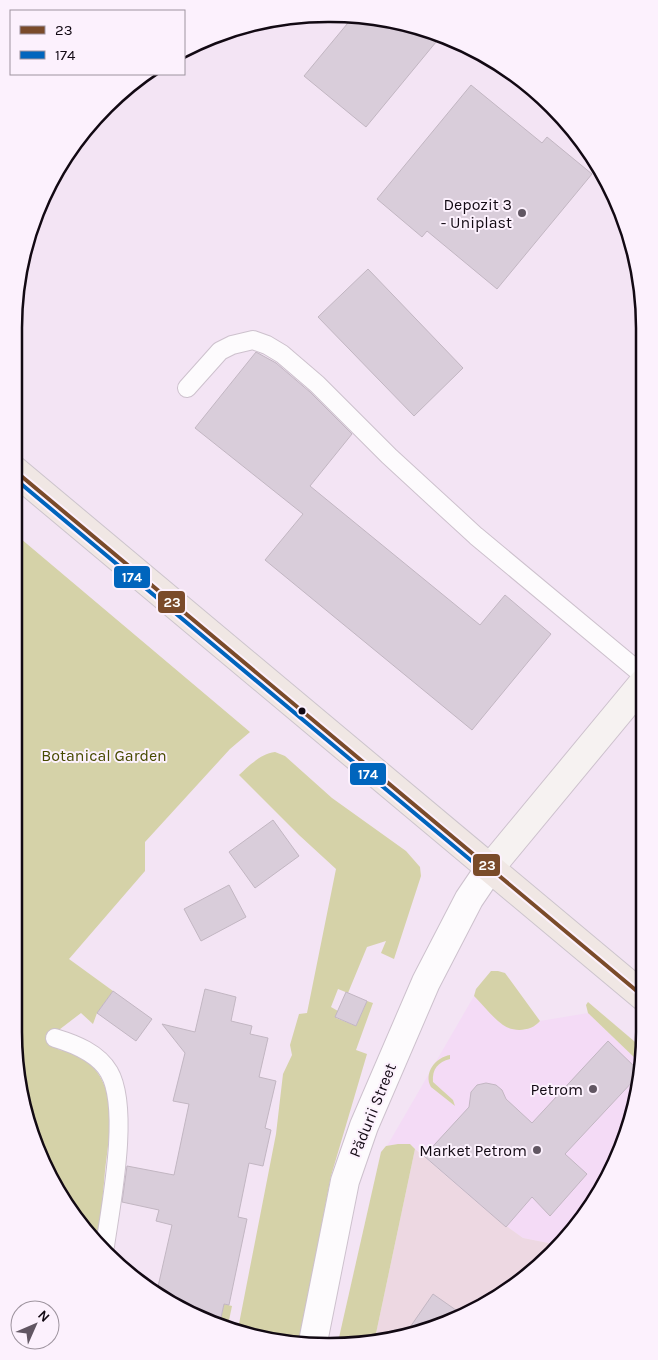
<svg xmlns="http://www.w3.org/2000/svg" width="658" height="1360" font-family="Karla,sans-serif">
<rect width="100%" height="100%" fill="#f3e4f4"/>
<polygon fill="#f4dbf6" points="474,996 504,1026 525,1030 536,1025 540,1021 588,1013 638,1061 620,1152 558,1245 523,1238 494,1217 410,1144 398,1144 387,1146"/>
<polygon fill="#edd8e2" points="415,1149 494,1217 523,1238 558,1245 552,1254 469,1314 374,1343"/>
<g fill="#d5d2a8">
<path d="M14,533L250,732L230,749L145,842V871L69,959L113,991L97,1013L93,1024L81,1013L51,1036L59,1050C71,1051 81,1056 90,1064C119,1092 109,1135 105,1171C103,1194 101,1217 98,1240L79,1223L31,1133L14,1031Z"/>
<path d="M275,752L285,756L332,798L406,851L420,867L421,876L394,959L381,953L386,941L367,947L348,993L338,989L331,1007L338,1011L336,1018L356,1026L367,1001L373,1003L356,1050L367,1054L331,1176L299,1341L267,1340L238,1329L276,1134L283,1074L292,1055L290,1045L299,1014L307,1013L336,869L299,835L239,775C250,765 260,754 275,752Z"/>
<path d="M491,971H498L505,973L540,1021C532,1031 514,1033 503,1025C492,1017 483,1005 474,996L476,989Z"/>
<polygon points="588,1002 641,1047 638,1061 588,1013 586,1005"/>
<path d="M450,1055V1059C438,1062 432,1069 433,1082L453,1100L455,1106L431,1087C423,1073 436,1057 450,1055Z"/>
<polygon points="398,1144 410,1144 415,1149 374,1343 338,1342 381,1152 386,1146"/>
<polygon points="224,1304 232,1306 228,1325 220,1322"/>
</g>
<g fill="#d9cdda" stroke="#c2b6c2">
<polygon points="352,18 441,36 366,127 304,76"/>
<polygon points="471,85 542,143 547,137 592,174 497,289 427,231 422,237 377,199"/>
<polygon points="368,269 463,368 414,416 318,317"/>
<polygon points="256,352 276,363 310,392 352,434 310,486 480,625 505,595 551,634 472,730 265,560 303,514 195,428"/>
<polygon points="273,820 299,856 255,888 229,852"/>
<polygon points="229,885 246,917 201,941 184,909"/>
<polygon points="205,989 236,997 231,1021 252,1026 250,1034 268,1038 259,1077 276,1081 265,1128 271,1130 263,1166 249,1163 238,1217 247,1219 229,1305 224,1304 220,1322 171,1304 157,1291 172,1225 156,1221 159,1210 122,1202 127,1166 174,1175 189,1104 173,1101 185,1053 162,1024 195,1032"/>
<polygon points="113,991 152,1019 136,1041 97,1013"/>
<polygon points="346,992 367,1001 356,1026 335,1017"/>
<polygon points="608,1041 637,1069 635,1079 565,1154 587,1174 550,1216 532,1197 506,1227 424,1156 469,1107 471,1092 477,1085 486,1083 496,1085 502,1090 506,1099 532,1123"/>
<polygon points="433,1294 463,1315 406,1333"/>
</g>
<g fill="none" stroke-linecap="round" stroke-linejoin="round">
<g stroke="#cdc1cd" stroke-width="20">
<g id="service">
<polyline points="187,388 220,351 232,345 253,340 267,345 282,354 317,384 389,456 476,536 643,675"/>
<path d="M55,1038C75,1044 98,1053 109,1072C130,1108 111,1204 105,1246"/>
</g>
</g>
<g stroke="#cdc1cd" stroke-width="30">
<polyline id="minor" points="313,1342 345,1181 364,1126 426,982 469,899 490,868"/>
</g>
<g stroke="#cdc1cd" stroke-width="30">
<polyline id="secondary" points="490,868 643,683"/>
</g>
<g stroke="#ccc4cc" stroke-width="30">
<polyline id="primary" points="14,470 644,997"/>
</g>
<use href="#service" stroke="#fdfbfd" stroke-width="18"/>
<use href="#minor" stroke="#fdfbfd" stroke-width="28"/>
<use href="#secondary" stroke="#f6f2f1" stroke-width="28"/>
<use href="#primary" stroke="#f0e7e4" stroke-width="28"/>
<g stroke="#fcf1fd" stroke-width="8">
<polyline id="bus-1" points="14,470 644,997"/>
</g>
<g stroke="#fcf1fd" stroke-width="8">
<polyline id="bus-2" points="14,478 486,873"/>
</g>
<use href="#bus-1" stroke="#7a4b2a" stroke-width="4"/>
<use href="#bus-2" stroke="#0065bd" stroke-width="4"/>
</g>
<g fill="#615662" stroke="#fcf1fd" stroke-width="2">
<circle cx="522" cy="213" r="5"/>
<circle cx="593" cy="1089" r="5"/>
<circle cx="537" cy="1150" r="5"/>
</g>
<circle fill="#120913" stroke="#fcf1fd" stroke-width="2" cx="302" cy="711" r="4.5"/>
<g text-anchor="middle" stroke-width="4" stroke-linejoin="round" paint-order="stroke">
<g font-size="16" fill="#120913" stroke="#fcf1fd" text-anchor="end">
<text x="512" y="210">Depozit 3<tspan x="512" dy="18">- Uniplast</tspan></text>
<text x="583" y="1095">Petrom</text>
<text x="527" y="1156">Market Petrom</text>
</g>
<g font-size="16" fill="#474a00" stroke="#fcf1fd">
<text x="104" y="761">Botanical Garden</text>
</g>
<g font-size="16" fill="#120913" stroke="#fcf1fd">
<text transform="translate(372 1110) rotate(-68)" y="6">Pădurii Street</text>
</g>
</g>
<path d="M0 0H658V1360H0ZM328 22H330A306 306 0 0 1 636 328V1032A306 306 0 0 1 330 1338H328A306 306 0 0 1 22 1032V328A306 306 0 0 1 328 22Z" fill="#fcf1fd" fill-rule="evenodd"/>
<path fill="none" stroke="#120913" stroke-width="2.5" d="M328 22H330A306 306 0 0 1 636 328V1032A306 306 0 0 1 330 1338H328A306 306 0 0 1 22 1032V328A306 306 0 0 1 328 22Z"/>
<g stroke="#fcf1fd" stroke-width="2">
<rect x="113" y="565" width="38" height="24" rx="5" fill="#0065bd"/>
<rect x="157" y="590" width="29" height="24" rx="5" fill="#7a4b2a"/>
<rect x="349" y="762" width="38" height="24" rx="5" fill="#0065bd"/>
<rect x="472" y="853" width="29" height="24" rx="5" fill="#7a4b2a"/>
</g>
<g font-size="14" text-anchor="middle" font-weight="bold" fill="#fff">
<text x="132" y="582">174</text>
<text x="172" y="607">23</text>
<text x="368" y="779">174</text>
<text x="487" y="870">23</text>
</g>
<rect x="10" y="10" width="175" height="65" fill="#fcf1fd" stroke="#9e949f"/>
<rect x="20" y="26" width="25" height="8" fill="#7a4b2a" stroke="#9e949f"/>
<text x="55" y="35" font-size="15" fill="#120913">23</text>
<rect x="20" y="51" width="25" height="8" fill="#0065bd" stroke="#9e949f"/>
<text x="55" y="60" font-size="15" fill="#120913">174</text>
<g transform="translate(35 1325) rotate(45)"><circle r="24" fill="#fcf1fd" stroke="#9e949f"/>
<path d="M0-4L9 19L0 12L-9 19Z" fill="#615662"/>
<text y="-8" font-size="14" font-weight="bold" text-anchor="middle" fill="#120913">N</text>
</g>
</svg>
